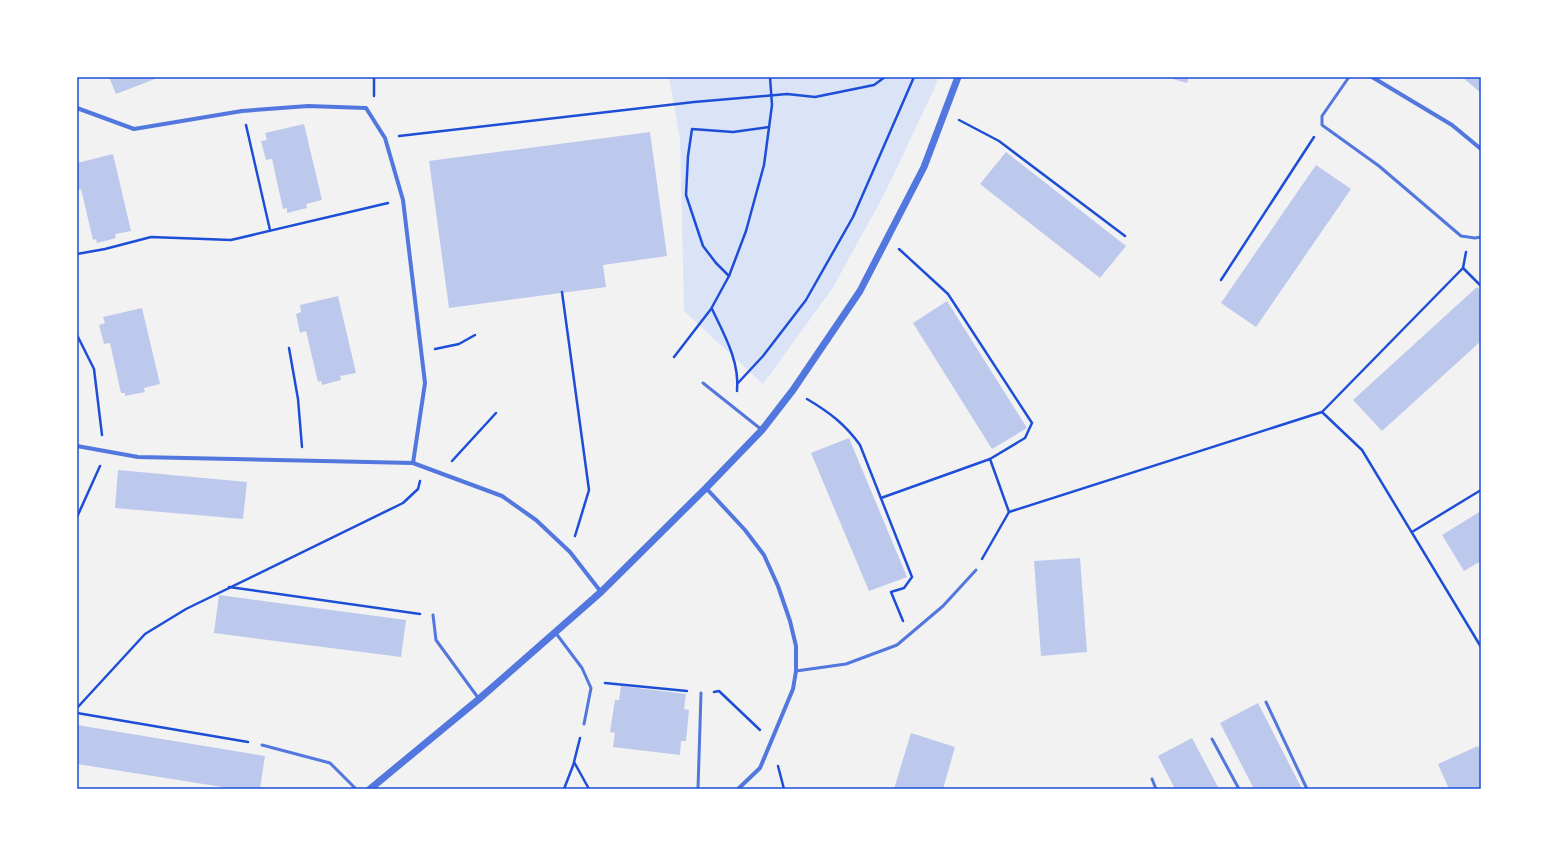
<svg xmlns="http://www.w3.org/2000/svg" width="1558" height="866" font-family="'Times New Roman',serif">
<rect width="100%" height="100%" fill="#f2f2f2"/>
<polygon fill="#dbe4f7" points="669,77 938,77 936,85 884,195 832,289 763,384 684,311 680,139"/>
<g fill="#bdc9ec">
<polygon points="109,77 160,77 116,94"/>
<polygon points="1166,77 1189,77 1187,83"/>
<polygon points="1462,77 1481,77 1481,93"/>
<polygon points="304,124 322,200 306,204 307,208 287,213 287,208 283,209 272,159 266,160 261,141 267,140 265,133"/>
<polygon points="650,132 667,256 603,265 606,287 449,308 429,161"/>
<polygon points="1006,152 1126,246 1100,278 980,184"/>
<polygon points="113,154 131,231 115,234 116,238 97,243 96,239 93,240 81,189 77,190 77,163"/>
<polygon points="1316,165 1351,189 1256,327 1221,303"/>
<polygon points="1477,287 1481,291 1481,341 1382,431 1353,400"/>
<polygon points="338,296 356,373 340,376 341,380 322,385 321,381 318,382 306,331 300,333 296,314 301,312 300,305"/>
<polygon points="947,301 1027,428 992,449 913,323"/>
<polygon points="142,308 160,384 144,388 145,392 125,396 125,393 121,393 110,343 104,344 99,325 105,323 103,317"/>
<polygon points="849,438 907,577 869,591 811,453"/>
<polygon points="118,470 247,482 243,519 115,508"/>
<polygon points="1481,511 1481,561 1464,571 1442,535"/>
<polygon points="1080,558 1087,652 1041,656 1034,561"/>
<polygon points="219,595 406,620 401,657 214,633"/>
<polygon points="621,686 686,694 684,709 689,710 686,741 681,741 680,755 613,747 615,733 610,732 615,700 619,700"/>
<polygon points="1258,703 1302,789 1254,789 1220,723"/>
<polygon points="77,725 265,756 260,789 235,789 77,764"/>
<polygon points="911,733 955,747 943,789 894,789"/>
<polygon points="1192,738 1219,789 1175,789 1158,756"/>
<polygon points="1478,746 1481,752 1481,789 1449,789 1438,764"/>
</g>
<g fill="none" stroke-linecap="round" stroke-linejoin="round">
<g stroke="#1d4ed8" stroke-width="2.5">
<polyline points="374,77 374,96"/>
<polyline points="959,120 999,141 1125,236"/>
<polyline points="246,125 270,230"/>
<polyline points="399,136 694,102 787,94 815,97 874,85 885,77"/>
<polyline points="899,249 948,294 1032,423 1025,438 990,459"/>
<polyline points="77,254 105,249 151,237 231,240 388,203"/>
<polyline points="1463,268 1481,286"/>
<polyline points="729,276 716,263 703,246 686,195 688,156 692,129 733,132 769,127"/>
<polyline points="1221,280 1314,137"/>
<polyline points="562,292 589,490 575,536"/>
<path d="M712,309C724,334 740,362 737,391"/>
<polyline points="77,335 94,369 102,435"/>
<polyline points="289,348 298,399 302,447"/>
<polyline points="435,349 459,344 475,335"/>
<polyline points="674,357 711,309 729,276 746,231 764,165 772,105 770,77"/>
<polyline points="738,383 763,356 806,300 853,217 914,77"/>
<path d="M807,399C829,412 845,424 860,445L912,577L904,588L891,592L903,621"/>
<polyline points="1322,412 1463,268 1466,252"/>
<polyline points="452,461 496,413"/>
<polyline points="881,498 990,459 1009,512"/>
<polyline points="77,517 100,466"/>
<polyline points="1412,532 1481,490"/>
<polyline points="982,559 1009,512 1322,412 1362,450 1481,647"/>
<polyline points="229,587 420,614"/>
<polyline points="605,683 687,691"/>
<polyline points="714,692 719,691 760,730"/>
<polyline points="77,708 145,634 186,609 403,503 418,489 420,481"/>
<polyline points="77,713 248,742"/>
<polyline points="580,738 574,762 589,789"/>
<polyline points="778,766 784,789"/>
<polyline points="564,789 574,763"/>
</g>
<g stroke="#5277de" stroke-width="3">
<polyline points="1349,77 1322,116 1322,125 1379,166 1461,236 1475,238 1481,237"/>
<polyline points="703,383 762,430"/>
<polyline points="433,615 436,640 479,699"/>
<polyline points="555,632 582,668 591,688 584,724"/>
<polyline points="796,671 846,664 897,645 943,606 976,570"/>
<polyline points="1266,702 1307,789"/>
<polyline points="1212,739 1239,789"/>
<polyline points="262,745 330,763 356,789"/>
<polyline points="1152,779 1156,789"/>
<polyline points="698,789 701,693"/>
</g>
<g stroke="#5277de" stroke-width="4">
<polyline points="1372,77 1452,125 1481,149"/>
<polyline points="77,108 134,129 242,111 308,106 366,108 385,138 403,200 425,383 413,463"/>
<polyline points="77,446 138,457 413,463 502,496 536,520 570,552 601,592"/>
<polyline points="706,488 745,530 764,555 778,586 790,621 796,646 796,671 793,689 760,768 738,789"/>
</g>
<polyline stroke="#5277de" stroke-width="7" points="370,789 479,699 601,592 706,488 762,430 793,390 860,291 924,167 958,77"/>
</g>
<rect width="1558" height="866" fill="none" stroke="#ffffff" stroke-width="156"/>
<rect x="78" y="78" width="1402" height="710" fill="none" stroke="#1d4ed8" stroke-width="1.5"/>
</svg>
